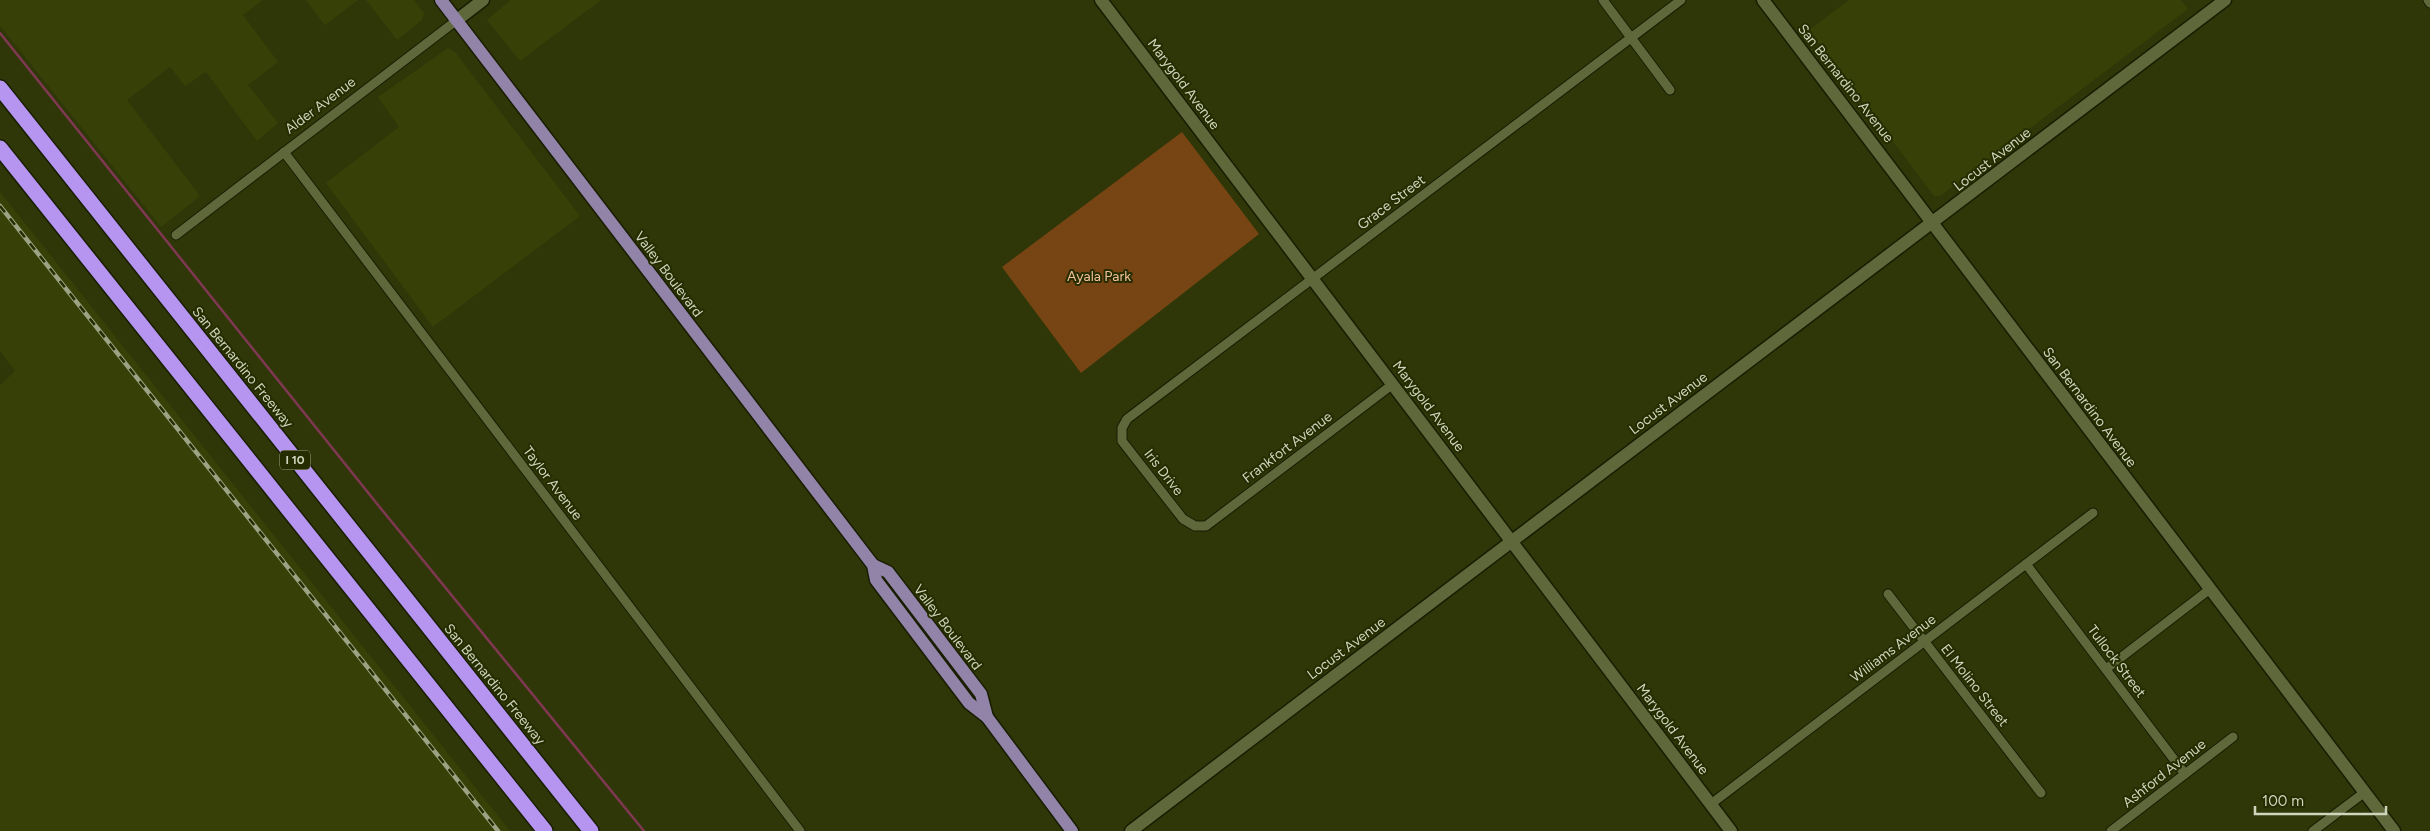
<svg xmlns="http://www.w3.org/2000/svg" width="2430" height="831" font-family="Figtree,sans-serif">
<rect width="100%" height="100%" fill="#2f3708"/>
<g fill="#364007">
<polygon points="0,0 263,0 243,15 278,62 248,85 278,123 257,141 206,72 185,86 170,67 127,100 200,196 161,227 0,26"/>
<polygon points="306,0 358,0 325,25"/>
<polygon points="366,0 414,0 424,13 422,20 397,40"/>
<polygon points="511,0 601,0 520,61 487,20"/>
<polygon points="1849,0 2181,0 2188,9 1940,196 1934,196 1809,30"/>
<polygon points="448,48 455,52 580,216 433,327 326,183 399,127 378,97"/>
<polygon points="0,192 510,831 0,831 0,385 15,371 0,351"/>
</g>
<polygon fill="#774413" points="1182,132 1259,234 1081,373 1002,267"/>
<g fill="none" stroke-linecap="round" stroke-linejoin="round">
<polyline stroke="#803852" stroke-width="2.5" points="0,33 378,505 644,831"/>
<g stroke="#181d00" stroke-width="11">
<g id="street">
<polyline points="1603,0 1670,90"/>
<polyline points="2428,0 2430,3"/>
<polyline points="284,152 800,831"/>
<polyline points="176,235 457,20"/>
<polyline points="1393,384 1206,526 1195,526 1183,519 1122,441 1122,428 1127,419 1681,0"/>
<polyline points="2026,564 2185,774"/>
<polyline points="1888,594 2041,793"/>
<polyline points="2106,669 2210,589"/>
<polyline points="1711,804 2093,513"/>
<polyline points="2111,831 2233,737"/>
<polyline points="2313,831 2365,792"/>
</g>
</g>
<g stroke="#181d00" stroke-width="15">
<g id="secondary">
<polyline points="1101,0 1731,831"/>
<polyline points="1763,0 2394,831"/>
<polyline points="457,20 483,0"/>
<path d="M1131,831C1495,553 1861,277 2225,0"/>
</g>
</g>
<g stroke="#181d00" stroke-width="15">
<g id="primary">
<polyline points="441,0 873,565 876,580 969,703 987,717 1072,831"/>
<polyline points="873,565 888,572 981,694 987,717"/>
</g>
</g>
<g stroke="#181d00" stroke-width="18">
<g id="highway">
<polyline points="0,88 591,831"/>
<polyline points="0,148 545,831"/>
</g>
</g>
<use href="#street" stroke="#5e683b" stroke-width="9"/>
<use href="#secondary" stroke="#5e683b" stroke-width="12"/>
<use href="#primary" stroke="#9283a8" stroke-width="12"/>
<use href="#highway" stroke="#b595f0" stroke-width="15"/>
<g stroke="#9ca384" stroke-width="4.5">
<polyline id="rail" points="0,206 498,831"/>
</g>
<use href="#rail" stroke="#252d00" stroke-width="2.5" stroke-dasharray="8" stroke-linecap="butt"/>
</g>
<g text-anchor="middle" stroke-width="4" stroke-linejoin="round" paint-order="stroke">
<rect fill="#252d00" stroke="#9ca384" stroke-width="1" x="280" y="450.5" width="30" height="19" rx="4"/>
<g font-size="12" font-weight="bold" fill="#cfd5bd">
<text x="295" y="464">I 10</text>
</g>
<g font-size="14" fill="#cfd5bd" stroke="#252d00">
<text transform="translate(1846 83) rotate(52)" y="5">San Bernardino Avenue</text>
<text transform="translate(1184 84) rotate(53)" y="5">Marygold Avenue</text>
<text transform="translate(320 105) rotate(-37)" y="5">Alder Avenue</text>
<text transform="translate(1992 159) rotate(-38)" y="5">Locust Avenue</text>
<text transform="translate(1391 202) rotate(-37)" y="5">Grace Street</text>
<text transform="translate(669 274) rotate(53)" y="5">Valley Boulevard</text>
<text transform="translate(243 367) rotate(51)" y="5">San Bernardino Freeway</text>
<text transform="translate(1668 403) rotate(-37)" y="5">Locust Avenue</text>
<text transform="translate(1429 406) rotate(53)" y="5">Marygold Avenue</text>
<text transform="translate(2090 407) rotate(53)" y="5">San Bernardino Avenue</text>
<text transform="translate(1287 447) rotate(-37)" y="5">Frankfort Avenue</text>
<text transform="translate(1164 472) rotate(52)" y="5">Iris Drive</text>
<text transform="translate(553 483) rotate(53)" y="5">Taylor Avenue</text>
<text transform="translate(948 627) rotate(53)" y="5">Valley Boulevard</text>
<text transform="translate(1346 648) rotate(-37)" y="5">Locust Avenue</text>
<text transform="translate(1893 648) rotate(-37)" y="5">Williams Avenue</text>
<text transform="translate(2117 661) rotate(53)" y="5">Tullock Street</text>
<text transform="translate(495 684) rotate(51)" y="5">San Bernardino Freeway</text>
<text transform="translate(1975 685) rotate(52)" y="5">El Molino Street</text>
<text transform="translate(1673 729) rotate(53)" y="5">Marygold Avenue</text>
<text transform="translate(2164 773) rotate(-38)" y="5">Ashford Avenue</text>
</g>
<g font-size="14" fill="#f5c199" stroke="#252d00">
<text x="1099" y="281">Ayala Park</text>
</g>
</g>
<path d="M2255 806v8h131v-8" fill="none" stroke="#cfd5bd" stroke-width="2.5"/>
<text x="2262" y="806" font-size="15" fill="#cfd5bd" stroke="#252d00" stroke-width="4" paint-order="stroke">100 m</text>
</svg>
